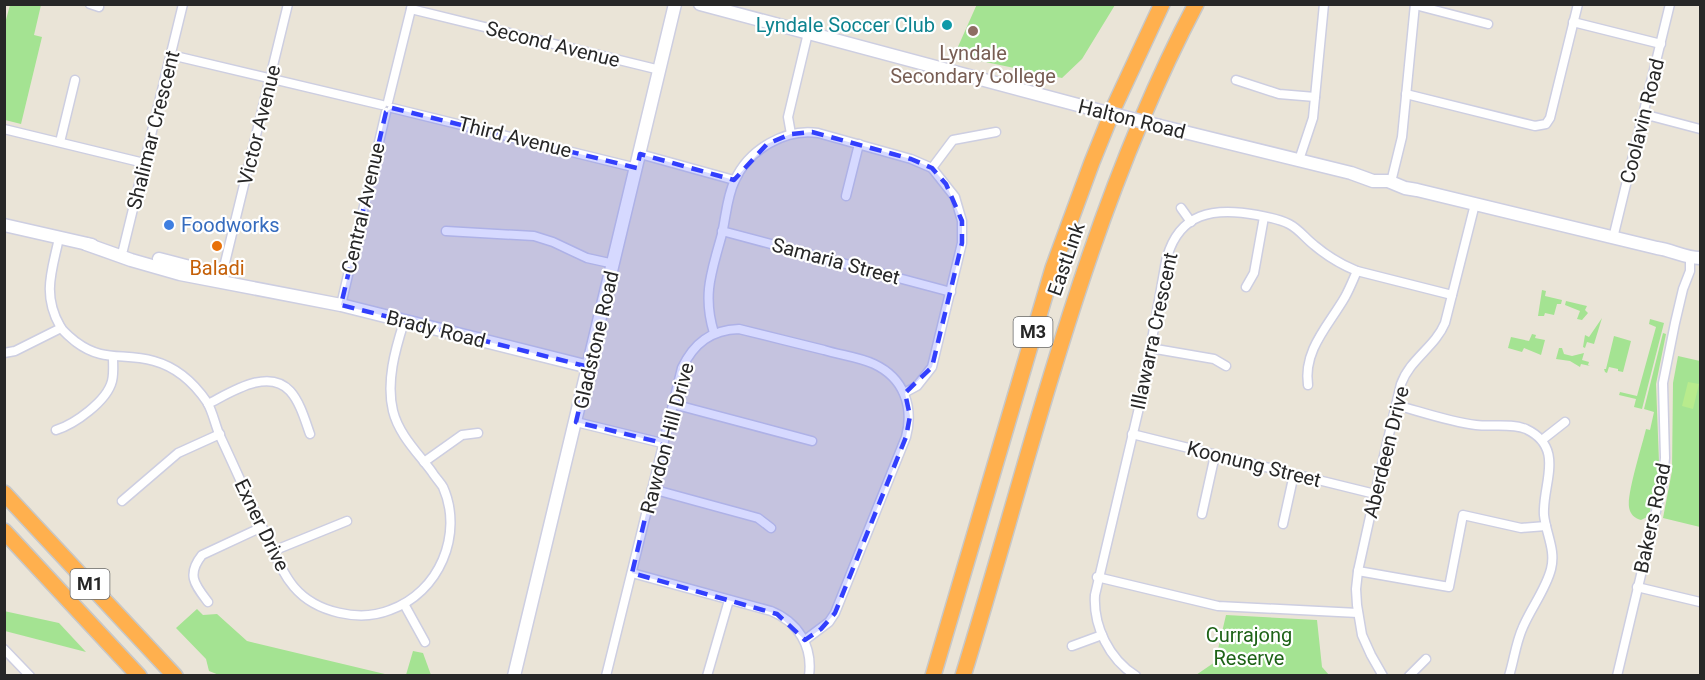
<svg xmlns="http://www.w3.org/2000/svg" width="1705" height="680" font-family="Roboto,sans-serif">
<rect width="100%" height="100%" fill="#eae4d7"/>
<g fill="#a4e392">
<polygon points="977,4 1115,4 1115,5 1082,59 1062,78 966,58 953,58"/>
<polygon points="10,5 41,5 34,35 42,37 21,124 5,120 4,27"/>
<polygon points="1542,290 1546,291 1545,296 1562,300 1561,304 1557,304 1554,315 1545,313 1544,316 1538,316"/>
<polygon points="1566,301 1587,306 1585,310 1588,313 1582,320 1577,319 1580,311 1565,305"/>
<polygon points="1602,318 1594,344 1587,342 1585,348 1583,347 1585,335 1589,337"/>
<polygon points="1650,319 1664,323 1642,409 1634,407 1636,399 1619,395 1620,392 1637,396 1656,327 1649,324"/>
<path d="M1663,333L1666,334L1656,384L1659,462L1656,484L1649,516L1641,520C1634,518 1630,514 1629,507C1627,493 1642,446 1646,429L1650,430L1654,412L1644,409Z"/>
<polygon points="1532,334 1536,335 1535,338 1545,340 1541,355 1524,348 1522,352 1508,348 1511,337 1529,341"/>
<polygon points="1614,336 1631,341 1623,372 1618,371 1618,369 1609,367 1607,373 1605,372 1604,369 1606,369"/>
<polygon points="1559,348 1562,348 1564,354 1572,356 1584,353 1582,360 1589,362 1588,365 1590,366 1581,364 1580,367 1570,361 1556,359"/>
<polygon points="1678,356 1700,361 1700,527 1663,518 1672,471 1673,383"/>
<polygon points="197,609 203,615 217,614 247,641 389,675 219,675 209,671 206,659 176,628"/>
<polygon points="4,611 59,623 86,652 5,631"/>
<polygon points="1226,615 1317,620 1322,667 1329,675 1196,675 1215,662"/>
<polygon points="413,651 423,653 431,675 406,675"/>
</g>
<polygon fill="#b8eb8d" points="1688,382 1699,384 1693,409 1682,406"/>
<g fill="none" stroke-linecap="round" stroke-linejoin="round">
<g stroke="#cdcee1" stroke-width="11">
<g id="street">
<polyline points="90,4 99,7"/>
<polyline points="1415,5 1488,24"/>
<polyline points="411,9 660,70"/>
<polyline points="1573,22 1661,44"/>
<polyline points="171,55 382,105"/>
<polyline points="1236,80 1279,94 1315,97"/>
<polyline points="1406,94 1535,126 1546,124 1550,118 1578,4"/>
<polyline points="388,102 412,5"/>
<polyline points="392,108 637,168"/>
<polyline points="1643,114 1700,129"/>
<polyline points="4,129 144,163"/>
<polyline points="791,134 788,117 808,33"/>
<polyline points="60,142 75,80"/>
<polyline points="640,154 734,180"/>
<polyline points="1299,160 1313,118 1324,4"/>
<polyline points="932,168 953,140 996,132"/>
<polyline points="1391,182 1402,137 1415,4"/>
<polyline points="846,196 859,144"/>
<polyline points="1181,208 1191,222"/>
<polyline points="446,231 534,236 553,242 587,258 614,264"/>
<polyline points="722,231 951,292"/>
<path d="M59,238C52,271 42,294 60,326C63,332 70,337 76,342C104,363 123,352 154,361C176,367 194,383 207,402C213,412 215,425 220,436C236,470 251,505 268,539C276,556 282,573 294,587C316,613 360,622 390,610C439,593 464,534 443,487C440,482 435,477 432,472C418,453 399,435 393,411C386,382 395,350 404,322"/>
<polyline points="1613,238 1670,4"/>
<polyline points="123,250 183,4"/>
<polyline points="222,275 288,4"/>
<polyline points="1246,287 1254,273 1264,217"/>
<polyline points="341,305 386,112"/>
<path d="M714,333C702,294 712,271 722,234C726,216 727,196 735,180C749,149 786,128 818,133L911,159L932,168L955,197L962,221V243L932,367L917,386L904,393"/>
<polyline points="1150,348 1214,359 1226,366"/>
<polyline points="4,353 15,351 61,328"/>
<path d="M1308,385C1303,350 1329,325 1345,297C1350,288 1353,280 1357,271"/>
<path d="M208,404C230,393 268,367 290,391C300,402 305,420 310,434"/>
<polyline points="673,404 812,441"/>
<path d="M1396,405C1422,412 1450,422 1476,425C1492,427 1511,423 1526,429C1566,448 1542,484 1544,515C1546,534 1556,550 1551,569C1546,589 1531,608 1523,627C1516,642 1514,660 1509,676"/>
<polyline points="576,422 662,443"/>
<path d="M56,430C75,424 107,401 112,381C114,373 113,365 113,357"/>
<polyline points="1132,434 1375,494"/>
<polyline points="1542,440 1565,422"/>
<polyline points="424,462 462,435 478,433"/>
<polyline points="652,489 758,518 771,528"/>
<polyline points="122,501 178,453 220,434"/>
<polyline points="1202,514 1215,455"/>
<polyline points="1283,524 1294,474"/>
<polyline points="273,551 347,521"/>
<polyline points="1358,571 1449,587 1463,515 1521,528 1546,526"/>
<path d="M632,573L771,611C798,622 813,646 809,676"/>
<polyline points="1097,577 1218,606 1358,613"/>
<polyline points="1637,587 1700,602"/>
<path d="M208,602C195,585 186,575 202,555L262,527"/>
<polyline points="404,604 425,642"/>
<polyline points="1072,646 1102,635"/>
<polyline points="4,649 30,676"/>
<path d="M606,676L682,368C694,343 711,330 739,329C767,336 796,343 824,350C840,355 859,357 874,364C904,378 914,407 906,437L835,613L829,622L805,640"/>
<polyline points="707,676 729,600"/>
<path d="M1136,676C1109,659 1093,626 1095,595L1142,395L1166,261C1178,212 1214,207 1257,215C1268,217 1279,219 1289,224C1299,229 1305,238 1314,245C1327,256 1342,265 1357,271L1452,295"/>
<path d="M1383,676L1371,655L1362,635L1357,605L1356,589L1358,571L1375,494L1401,384C1410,359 1435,347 1445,323L1475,204"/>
<polyline points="1409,676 1426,659"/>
<polyline points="1617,676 1662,486 1665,458 1663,383 1675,323 1683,289 1690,271 1690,258"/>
</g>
</g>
<g stroke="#cdcee1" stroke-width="15">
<g id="secondary">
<polyline points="700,4 1093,109"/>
<path d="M1160,126L1351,173L1373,181H1388L1405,188L1417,190L1657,248C1672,250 1685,258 1700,258"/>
<polyline points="4,225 92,245"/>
<polyline points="86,244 131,260 180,274 341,305 589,367"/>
<polyline points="159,259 209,272"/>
<polyline points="514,676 675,4"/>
</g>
</g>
<g stroke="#c7c7c7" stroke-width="18">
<g id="highway">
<polyline points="4,493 175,676"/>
<polyline points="4,531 139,676"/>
<polyline points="933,676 1053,268 1092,162 1115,105 1162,4"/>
<path d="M963,676C1033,449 1085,215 1196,4"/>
</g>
</g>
<use href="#street" stroke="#fff" stroke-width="8"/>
<use href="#secondary" stroke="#fff" stroke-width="12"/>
<use href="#highway" stroke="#ffb04e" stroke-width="15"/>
<g stroke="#cdcee1" stroke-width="15" stroke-linecap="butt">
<polyline id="secondary-bridge" points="1093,109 1160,126"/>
</g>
<use href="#secondary-bridge" stroke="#fff" stroke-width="12"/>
</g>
<path fill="#323ffd" fill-opacity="0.2" stroke="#323ffd" stroke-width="4.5" stroke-dasharray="12 8" stroke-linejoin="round" d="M392,108L637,168L640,154L734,180L767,144L791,134L812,132L911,159L932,168L946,184L962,221V243L932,367L905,393L910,416L906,437L835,613L821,629L805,640L777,614L632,573L663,443L576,422L589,367L341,305L386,112Z"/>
<circle fill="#0f9aa8" stroke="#fff" stroke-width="2" cx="947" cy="25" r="6"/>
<circle fill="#8d6e63" stroke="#fff" stroke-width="2" cx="973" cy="31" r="6"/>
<circle fill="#3f7fe0" stroke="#fff" stroke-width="2" cx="169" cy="225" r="6"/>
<circle fill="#e8710a" stroke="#fff" stroke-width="2" cx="217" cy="246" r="6"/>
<g text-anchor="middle" stroke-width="4.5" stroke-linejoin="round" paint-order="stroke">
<g fill="#fff" stroke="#686868" stroke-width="1.5">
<rect x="1013.5" y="317" width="39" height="30" rx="4.5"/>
<rect x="70.5" y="569" width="39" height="30" rx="4.5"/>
</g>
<g font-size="18" font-weight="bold" fill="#272727">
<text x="1033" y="338">M3</text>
<text x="90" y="590">M1</text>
</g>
<g font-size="20" fill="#0d838f" stroke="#fff" text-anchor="end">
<text x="935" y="32">Lyndale Soccer Club</text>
</g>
<g font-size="20" fill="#272727" stroke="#fff">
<text transform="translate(553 44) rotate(14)" y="7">Second Avenue</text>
<text transform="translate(1132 119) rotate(14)" y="7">Halton Road</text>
<text transform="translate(1642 121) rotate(-76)" y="7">Coolavin Road</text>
<text transform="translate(259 125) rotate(-76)" y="7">Victor Avenue</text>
<text transform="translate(153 130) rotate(-76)" y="7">Shalimar Crescent</text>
<text transform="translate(515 137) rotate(14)" y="7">Third Avenue</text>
<text transform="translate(363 208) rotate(-77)" y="7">Central Avenue</text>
<text transform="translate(1066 259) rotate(-71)" y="7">EastLink</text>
<text transform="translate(836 261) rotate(15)" y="7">Samaria Street</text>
<text transform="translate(436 329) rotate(14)" y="7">Brady Road</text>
<text transform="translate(1154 331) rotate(-78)" y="7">Illawarra Crescent</text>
<text transform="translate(596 340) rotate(-77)" y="7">Gladstone Road</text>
<text transform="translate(667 438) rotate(-75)" y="7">Rawdon Hill Drive</text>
<text transform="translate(1386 452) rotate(-76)" y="7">Aberdeen Drive</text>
<text transform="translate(1254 464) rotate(14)" y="7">Koonung Street</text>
<text transform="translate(1652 518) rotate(-78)" y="7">Bakers Road</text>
<text transform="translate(262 525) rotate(64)" y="7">Exner Drive</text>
</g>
<g font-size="20" fill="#785e54" stroke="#fff">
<text x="973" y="60">Lyndale<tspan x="973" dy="23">Secondary College</tspan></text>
</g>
<g font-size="20" fill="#366cbe" stroke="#fff" text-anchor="start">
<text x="181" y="232">Foodworks</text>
</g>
<g font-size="20" fill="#c56008" stroke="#fff">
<text x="217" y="275">Baladi</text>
</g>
<g font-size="20" fill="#1e6317" stroke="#fff">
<text x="1249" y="642">Currajong<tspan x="1249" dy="23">Reserve</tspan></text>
</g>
</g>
<rect width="1705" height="680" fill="none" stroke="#272727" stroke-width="12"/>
</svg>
